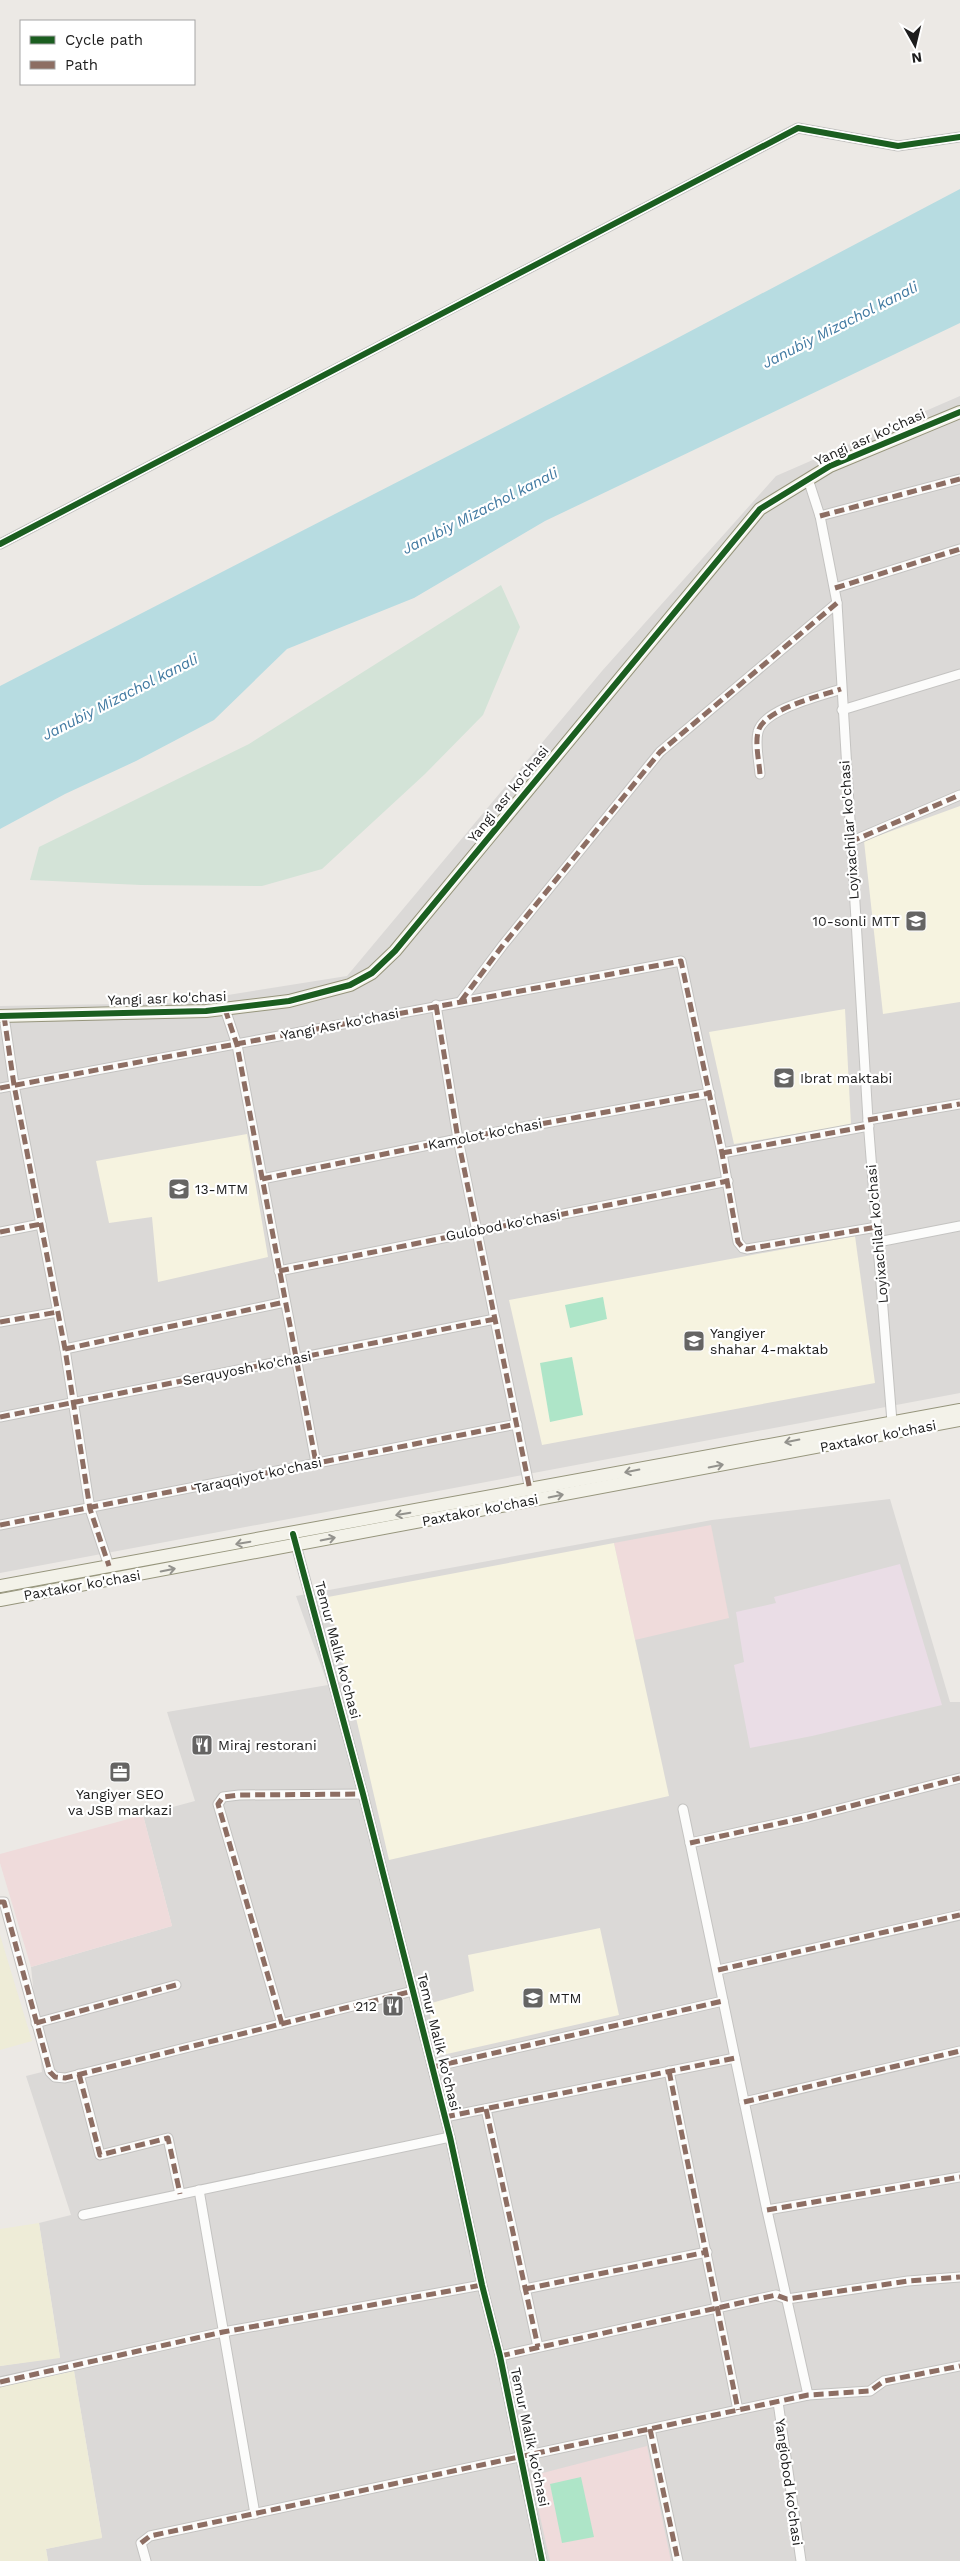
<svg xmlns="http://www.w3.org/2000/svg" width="960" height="2561" font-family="'Work Sans',sans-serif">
<rect width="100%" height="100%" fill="#ece9e5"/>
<g fill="#dbd9d7">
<polygon points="960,396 960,1393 0,1573 0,1006 178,1003 347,976 602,671 776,476"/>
<polygon points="890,1499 950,1702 960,1702 960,2561 48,2561 46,2549 102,2537 74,2371 0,2387 0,2366 60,2357 39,2223 71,2215 26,2076 42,2072 31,1967 172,1926 143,1815 195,1801 167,1712 328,1685 296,1596 712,1520"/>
</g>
<g fill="#efdbdb">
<polygon points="711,1525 729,1618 635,1640 614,1543"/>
<polygon points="143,1815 172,1926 31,1967 0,1863 0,1854"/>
<polygon points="647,2446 671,2561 550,2561 531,2476"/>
</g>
<polygon fill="#eadde6" points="900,1564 942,1705 812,1736 750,1748 734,1665 744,1662 736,1612 776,1603 774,1597"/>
<g fill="#f6f3e0">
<polygon points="960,806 960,1002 883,1014 864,841"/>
<polygon points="845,1009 851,1125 734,1144 709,1032"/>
<polygon points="247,1134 268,1257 158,1282 152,1217 109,1223 96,1161"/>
<polygon points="855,1236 875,1383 542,1445 509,1300"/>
<polygon points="614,1543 669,1796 389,1860 328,1597"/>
<polygon points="600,1928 619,2015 438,2056 428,2004 474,1991 468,1955"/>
</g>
<g fill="#eeecd7">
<polygon points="0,1935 32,2041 0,2050"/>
<polygon points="39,2223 60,2358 0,2366 0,2229"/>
<polygon points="74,2371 102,2538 46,2549 48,2561 0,2561 0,2387"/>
</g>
<polygon fill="#d3e3d7" points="501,585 520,627 483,715 425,774 322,869 262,886 141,885 30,880 39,847 249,744"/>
<g fill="#aee5c8">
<polygon points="603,1297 607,1319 570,1328 565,1305"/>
<polygon points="572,1357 583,1415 550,1422 540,1363"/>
<polygon points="581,2477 594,2537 562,2543 550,2484"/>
</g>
<polygon fill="#b7dce1" points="960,189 960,323 545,521 414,598 287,649 214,720 136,761 65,794 0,829 0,686 668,343"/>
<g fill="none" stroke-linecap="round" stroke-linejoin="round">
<g stroke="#c4c3c1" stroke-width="11">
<g id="street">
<polyline points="808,479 820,516 837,603 868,1120 892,1422"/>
<polyline points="820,516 960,479"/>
<polyline points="0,544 798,128 898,146 960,137"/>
<polyline points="835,588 960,549"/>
<polyline points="842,710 960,674"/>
<path d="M760,774C759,761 755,744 758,732C763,709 821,696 841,689"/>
<polyline points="850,842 960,795"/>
<polyline points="461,1001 503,945 660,752 837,603"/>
<polyline points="436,1005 458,1139 530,1490"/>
<polyline points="225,1009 237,1045 316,1463"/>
<polyline points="4,1016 14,1085 65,1349 90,1509 109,1566"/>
<polyline points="0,1088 681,961 722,1153 738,1242 743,1248 747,1249 877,1227"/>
<polyline points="868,1120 960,1104"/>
<polyline points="722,1153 869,1126"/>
<polyline points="262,1179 458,1139 710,1093"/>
<polyline points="0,1232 41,1224"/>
<polyline points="878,1242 960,1226"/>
<polyline points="279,1271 728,1181"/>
<polyline points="0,1322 58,1312"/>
<polyline points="65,1349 285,1302"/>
<polyline points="0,1417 495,1319"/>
<polyline points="0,1525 517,1424"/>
<polyline points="295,1541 363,1794 450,2137 482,2285 500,2356 542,2561"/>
<polyline points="683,1809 766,2206 808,2395"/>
<polyline points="690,1843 808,1817 960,1778"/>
<polyline points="0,1902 4,1902 50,2072 55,2077 65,2078 413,1991"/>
<polyline points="718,1970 960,1915"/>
<polyline points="36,2023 176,1985"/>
<polyline points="282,2024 218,1804 223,1797 239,1795 363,1794"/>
<polyline points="433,2067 723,2001"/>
<polyline points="669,2071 738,2410"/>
<polyline points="79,2074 100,2155 168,2138 180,2194"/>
<polyline points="744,2102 960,2051"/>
<polyline points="486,2109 538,2347"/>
<polyline points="445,2117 735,2058"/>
<polyline points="199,2190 255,2514"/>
<polyline points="767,2210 960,2177"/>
<polyline points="83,2215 450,2137"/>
<polyline points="525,2289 707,2252"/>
<polyline points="500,2356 776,2295 787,2299 908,2281 960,2277"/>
<polyline points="0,2382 223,2332 482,2285"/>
<polyline points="778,2402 801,2561"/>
<polyline points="650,2429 678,2561"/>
<polyline points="146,2561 141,2543 150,2536 808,2395 870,2391 884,2381 960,2366"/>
</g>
</g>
<g stroke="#96957c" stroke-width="14">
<g id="secondary">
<polyline points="0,1016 206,1011 289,1001 350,985 372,973 395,951 760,509 830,466 960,412"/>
<polyline points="0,1586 960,1410"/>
<polyline points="0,1600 960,1420"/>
</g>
</g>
<use href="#street" stroke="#fcfcfb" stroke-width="9"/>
<use href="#secondary" stroke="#f3f2e9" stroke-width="12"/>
<g stroke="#8d6e63" stroke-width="5" stroke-dasharray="10 5" stroke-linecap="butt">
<polyline points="820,516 960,479"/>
<polyline points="835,588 960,549"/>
<path d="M760,774C759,761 755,744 758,732C763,709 821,696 841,689"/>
<polyline points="850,842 960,795"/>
<polyline points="461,1001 503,945 660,752 837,603"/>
<polyline points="436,1005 458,1139 530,1490"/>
<polyline points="225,1009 237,1045 316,1463"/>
<polyline points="4,1016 14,1085 65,1349 90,1509 109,1566"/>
<polyline points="0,1088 681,961 722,1153 738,1242 743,1248 747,1249 877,1227"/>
<polyline points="868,1120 960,1104"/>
<polyline points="722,1153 869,1126"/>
<polyline points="262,1179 458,1139 710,1093"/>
<polyline points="0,1232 41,1224"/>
<polyline points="279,1271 728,1181"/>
<polyline points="0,1322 58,1312"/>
<polyline points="65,1349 285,1302"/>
<polyline points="0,1417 495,1319"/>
<polyline points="0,1525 517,1424"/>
<polyline points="690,1843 808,1817 960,1778"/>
<polyline points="0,1902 4,1902 50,2072 55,2077 65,2078 413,1991"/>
<polyline points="718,1970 960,1915"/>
<polyline points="36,2023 176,1985"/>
<polyline points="282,2024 218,1804 223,1797 239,1795 363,1794"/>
<polyline points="433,2067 723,2001"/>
<polyline points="669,2071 738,2410"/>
<polyline points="79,2074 100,2155 168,2138 180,2194"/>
<polyline points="744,2102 960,2051"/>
<polyline points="486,2109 538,2347"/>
<polyline points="445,2117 735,2058"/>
<polyline points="767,2210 960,2177"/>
<polyline points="525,2289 707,2252"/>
<polyline points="500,2356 776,2295 787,2299 908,2281 960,2277"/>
<polyline points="0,2382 223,2332 482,2285"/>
<polyline points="650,2429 678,2561"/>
<polyline points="141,2543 150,2536 808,2395 870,2391 884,2381 960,2366"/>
</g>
<g stroke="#fff" stroke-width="9">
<g id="cycleway">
<polyline points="0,544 798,128 898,146 960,137"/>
<polyline points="0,1016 206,1011 289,1001 350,985 372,973 395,951 760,509 830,466 960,412"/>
<polyline points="293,1534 363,1794 450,2137 482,2285 500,2356 542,2561"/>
</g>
</g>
<use href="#cycleway" stroke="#1b5e20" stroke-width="6"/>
</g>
<defs><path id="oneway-shaft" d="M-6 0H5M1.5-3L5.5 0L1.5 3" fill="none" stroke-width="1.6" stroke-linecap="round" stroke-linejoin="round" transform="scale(1.25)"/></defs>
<g stroke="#93928d">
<use href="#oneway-shaft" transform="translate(792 1441) rotate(169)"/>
<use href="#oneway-shaft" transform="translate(716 1466) rotate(-11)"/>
<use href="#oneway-shaft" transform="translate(632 1471) rotate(169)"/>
<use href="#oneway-shaft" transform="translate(556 1496) rotate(-11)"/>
<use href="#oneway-shaft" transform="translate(403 1514) rotate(170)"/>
<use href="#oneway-shaft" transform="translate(328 1539) rotate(-11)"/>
<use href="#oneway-shaft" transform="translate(243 1543) rotate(170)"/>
<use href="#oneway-shaft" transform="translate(168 1570) rotate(-11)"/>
</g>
<defs>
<g id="school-square" transform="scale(1.125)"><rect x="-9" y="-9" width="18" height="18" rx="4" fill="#656463" stroke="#fff"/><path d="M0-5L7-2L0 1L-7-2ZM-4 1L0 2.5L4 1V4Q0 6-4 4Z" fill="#fff"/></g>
<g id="restaurant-square" transform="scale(1.125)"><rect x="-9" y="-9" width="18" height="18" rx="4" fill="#656463" stroke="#fff"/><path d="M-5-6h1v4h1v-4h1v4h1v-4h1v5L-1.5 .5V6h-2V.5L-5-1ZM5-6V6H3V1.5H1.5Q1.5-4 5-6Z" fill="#fff"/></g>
<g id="office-square" transform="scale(1.125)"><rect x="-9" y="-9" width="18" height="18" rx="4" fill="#656463" stroke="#fff"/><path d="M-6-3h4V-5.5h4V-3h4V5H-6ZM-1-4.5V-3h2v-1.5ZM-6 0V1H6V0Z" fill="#fff"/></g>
</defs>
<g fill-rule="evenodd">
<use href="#school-square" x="916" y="921"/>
<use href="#school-square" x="784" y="1078"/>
<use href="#school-square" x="179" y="1189"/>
<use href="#school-square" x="694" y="1341"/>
<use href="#restaurant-square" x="202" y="1745"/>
<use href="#office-square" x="120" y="1772"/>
<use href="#school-square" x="533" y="1998"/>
<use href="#restaurant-square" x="393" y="2006"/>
</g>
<g text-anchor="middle" stroke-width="4.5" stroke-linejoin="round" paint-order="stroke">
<g font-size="14" fill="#1d1d1d" stroke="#fff">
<text transform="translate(870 437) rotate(-24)" y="5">Yangi asr ko'chasi</text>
<text transform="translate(508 794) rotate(-51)" y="5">Yangi asr ko'chasi</text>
<text transform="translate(849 830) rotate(-94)" y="5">Loyixachilar ko'chasi</text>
<text transform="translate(167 998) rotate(-2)" y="5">Yangi asr ko'chasi</text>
<text transform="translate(340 1024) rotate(-11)" y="5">Yangi Asr ko'chasi</text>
<text transform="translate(485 1134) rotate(-11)" y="5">Kamolot ko'chasi</text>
<text transform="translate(503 1225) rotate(-11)" y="5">Gulobod ko'chasi</text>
<text transform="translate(877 1234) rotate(-95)" y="5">Loyixachilar ko'chasi</text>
<text transform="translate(247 1368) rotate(-11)" y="5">Serquyosh ko'chasi</text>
<text transform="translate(878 1436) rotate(-11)" y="5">Paxtakor ko'chasi</text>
<text transform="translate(258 1475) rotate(-12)" y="5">Taraqqiyot ko'chasi</text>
<text transform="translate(480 1510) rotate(-11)" y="5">Paxtakor ko'chasi</text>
<text transform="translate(82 1585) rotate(-10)" y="5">Paxtakor ko'chasi</text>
<text transform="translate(338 1650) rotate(75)" y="5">Temur Malik ko'chasi</text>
<text transform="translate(439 2042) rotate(76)" y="5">Temur Malik ko'chasi</text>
<text transform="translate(530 2437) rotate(78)" y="5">Temur Malik ko'chasi</text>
<text transform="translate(789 2482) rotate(82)" y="5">Yangiobod ko'chasi</text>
</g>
<g font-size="14" fill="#1d1d1d" stroke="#fff" text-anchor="start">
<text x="900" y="926" text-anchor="end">10-sonli MTT</text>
<text x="800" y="1083">Ibrat maktabi</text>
<text x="195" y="1194">13-MTM</text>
<text x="710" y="1338">Yangiyer<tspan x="710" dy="16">shahar 4-maktab</tspan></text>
<text x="218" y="1750">Miraj restorani</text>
<text x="120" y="1799" text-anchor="middle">Yangiyer SEO<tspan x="120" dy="16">va JSB markazi</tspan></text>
<text x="549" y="2003">MTM</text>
<text x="377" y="2011" text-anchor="end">212</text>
</g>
<g font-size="15" font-style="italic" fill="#4079a1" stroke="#fff">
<text transform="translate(840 325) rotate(-27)" y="5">Janubiy Mizachol kanali</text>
<text transform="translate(480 511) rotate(-27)" y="5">Janubiy Mizachol kanali</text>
<text transform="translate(120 697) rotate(-27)" y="5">Janubiy Mizachol kanali</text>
</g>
</g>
<rect x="20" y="20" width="175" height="65" fill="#ffffff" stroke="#a5a5a5"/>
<rect x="30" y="36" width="25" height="8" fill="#1b5e20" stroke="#a5a5a5"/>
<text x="65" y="45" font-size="15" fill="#1d1d1d">Cycle path</text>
<rect x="30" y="61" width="25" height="8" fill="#8d6e63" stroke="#a5a5a5"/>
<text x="65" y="70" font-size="15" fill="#1d1d1d">Path</text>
<g transform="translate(915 45) rotate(172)" stroke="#ffffff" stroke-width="4" paint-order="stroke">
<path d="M0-4L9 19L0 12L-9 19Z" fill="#1d1d1d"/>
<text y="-8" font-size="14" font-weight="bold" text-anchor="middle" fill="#1d1d1d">N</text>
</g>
</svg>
